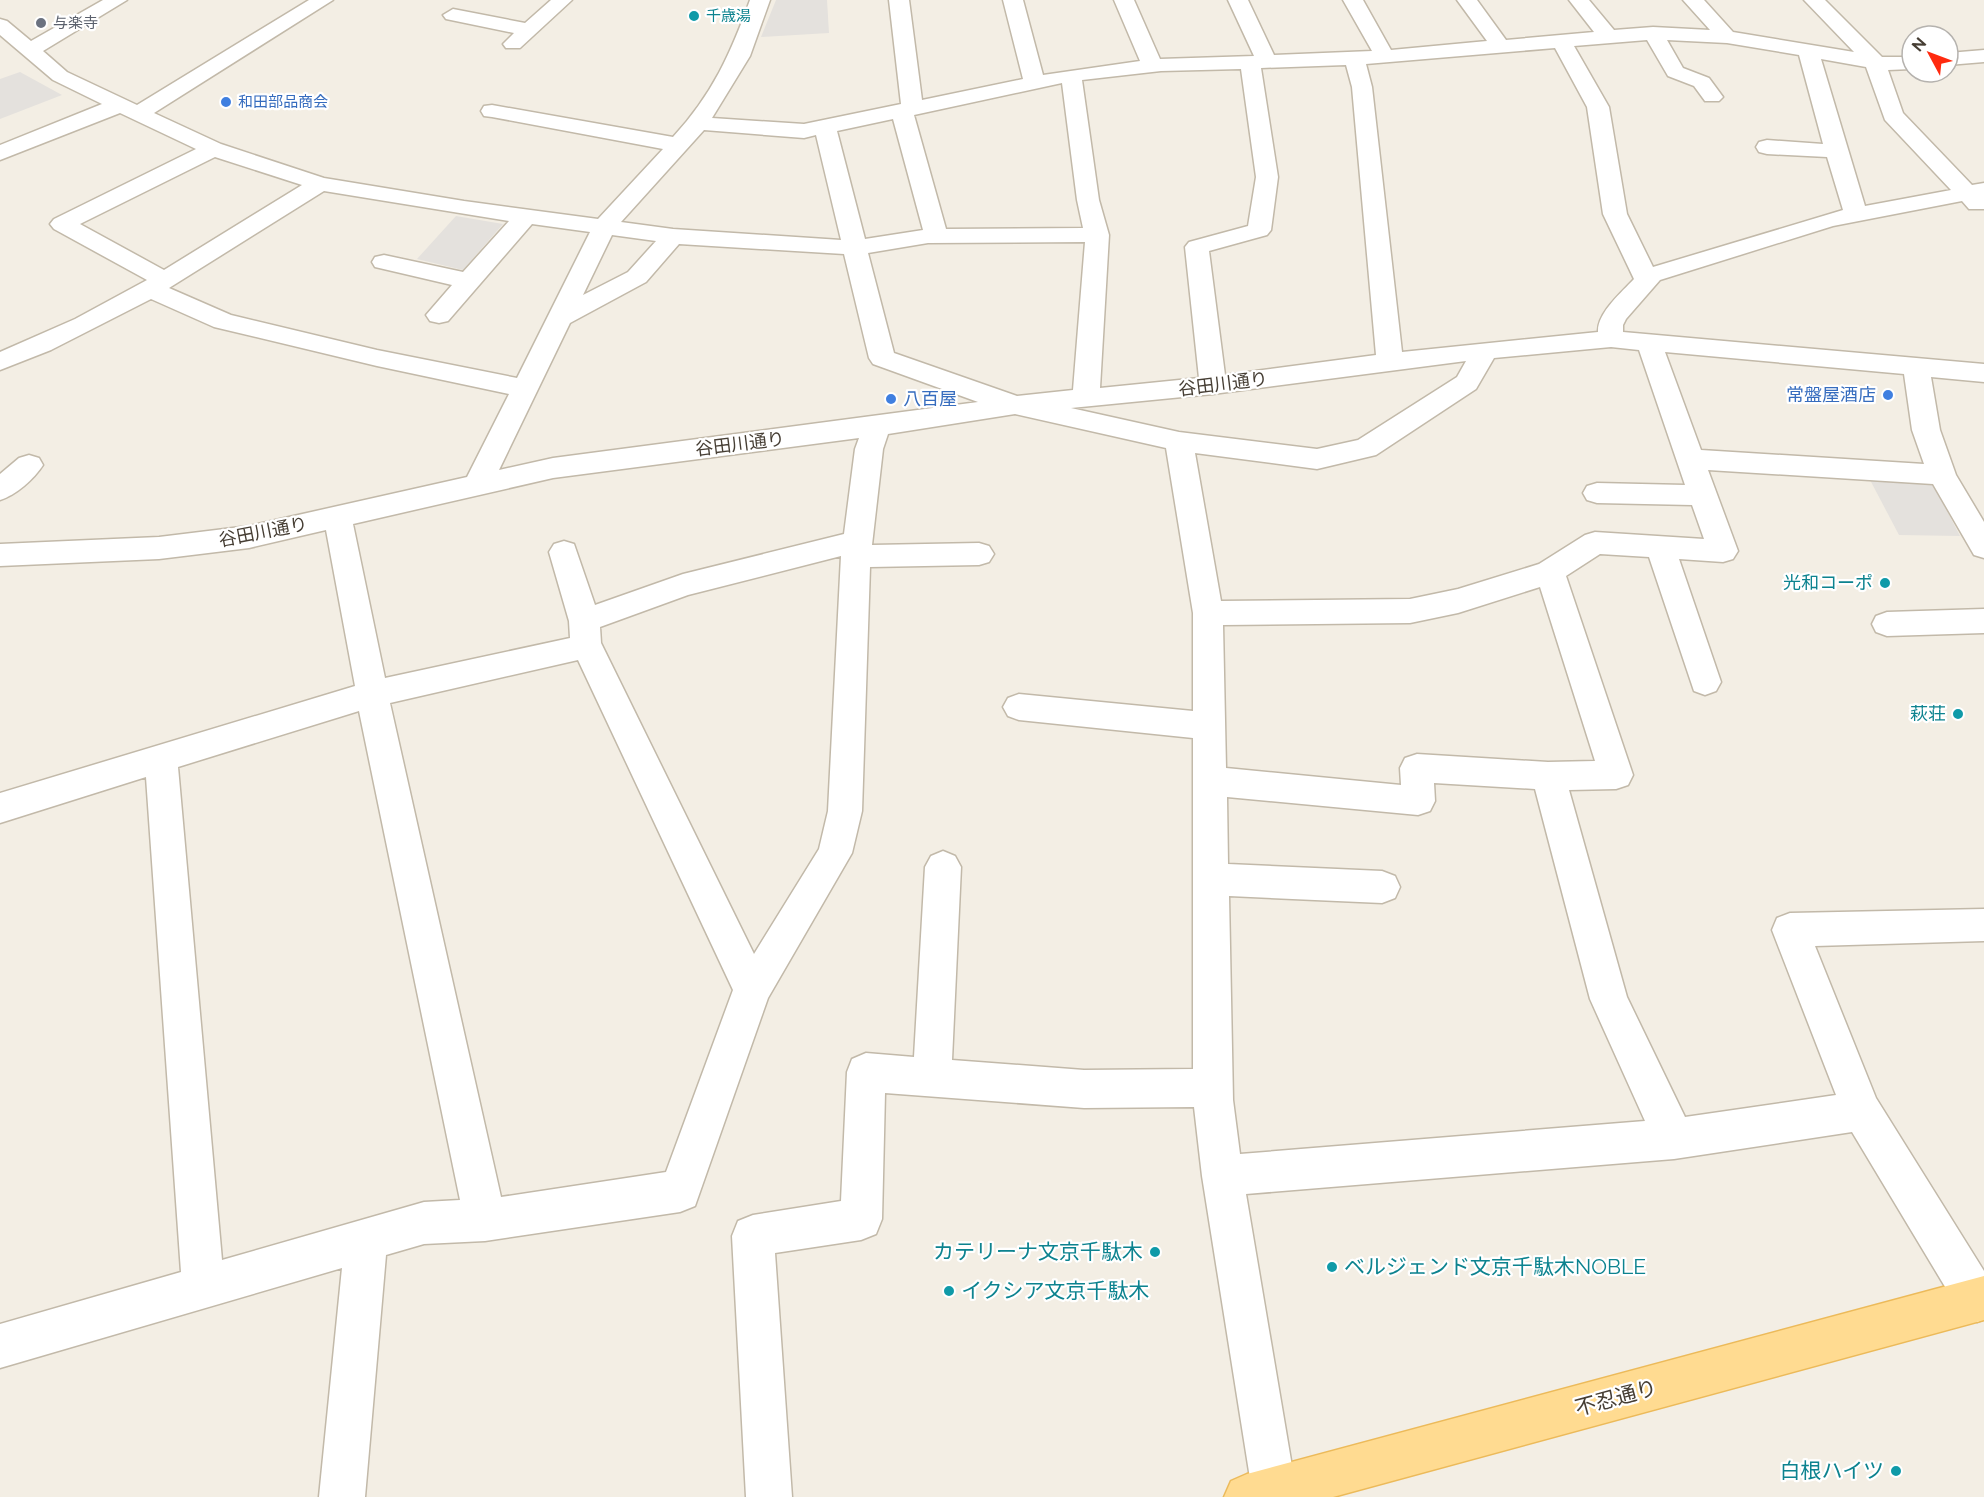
<svg xmlns="http://www.w3.org/2000/svg" width="1984" height="1497" font-family="Raleway,'Noto Sans JP',sans-serif">
<rect width="100%" height="100%" fill="#f3eee4"/>
<g fill="#e4e1dd">
<polygon points="776,0 827,0 829,33 761,37"/>
<polygon points="20,72 62,95 0,119 0,79"/>
<polygon points="456,216 503,224 463,270 417,259"/>
<polygon points="1869,478 1931,480 1960,536 1899,535"/>
</g>
<g fill="none" stroke-linecap="round" stroke-linejoin="round">
<g stroke="#c2b9a9" stroke-width="3">
<g id="minor">
<path d="M103,0H127L43,51L67,72L137,105L309,0H333L154,113L221,144L324,178L464,201L598,219L663,149L492,117L484,116L481,111L484,106L492,105L673,137C712,95 731,53 750,0H770L750,56L712,118L804,124L901,104L889,0H909L922,100L1023,79L1003,0H1023L1043,75L1140,61L1114,0H1134L1160,59L1254,56L1228,0H1248L1274,55L1372,51L1343,0H1363L1391,50L1487,41L1457,0H1477L1506,40L1594,32L1569,0H1589L1614,30L1653,27L1710,30L1683,0H1704L1733,32L1854,52L1804,0H1825L1882,57H1912V69L1888,70L1903,113L1972,185L1984,183V209H1969L1962,201L1833,226L1660,280L1626,319L1623,325V332L1984,364V382L1931,377L1940,430L1956,475L1984,522V558L1974,555L1933,484L1708,470L1738,551L1733,559L1723,562L1679,559L1721,682L1716,691L1705,695L1694,691L1649,557L1600,554L1566,576L1633,775L1628,785L1616,789L1569,790L1627,997L1685,1117L1836,1095L1772,930L1777,918L1790,913L1984,909V941L1815,946L1876,1098L1984,1271V1319L1977,1322L1962,1315L1852,1132L1674,1159L1246,1194L1296,1490L1293,1497H1253L1202,1176L1194,1107L1084,1108L885,1093L882,1219L876,1234L861,1240L775,1253L792,1497H746L732,1236L738,1221L753,1215L841,1201L847,1072L852,1059L866,1053L914,1057L925,867L931,856L943,851L955,856L961,867L952,1060L1084,1070L1193,1069V738L1019,720L1008,716L1003,707L1008,698L1019,694L1193,711V613L1166,448L1015,414L888,434L883,449L872,545L979,543L989,546L994,554L989,562L979,565L870,567L862,811L852,853L768,998L695,1206L680,1212L485,1241L424,1244L386,1255L365,1497H319L342,1268L0,1368V1324L181,1272L146,777L0,823V793L355,686L326,530L249,548L159,559L0,566V544L159,537L249,526L467,477L509,394L377,366L214,327L151,299L51,350L0,370V352L75,319L147,280L54,229L50,224L54,219L196,149L120,113L0,160V145L102,104L53,80L0,35V19L7,21L31,41ZM1647,40L1668,76L1694,86L1705,101H1719L1723,97L1709,78L1683,68L1667,40L1727,43L1799,55L1823,144L1767,140L1759,142L1756,147L1759,152L1767,154L1827,157L1843,210L1653,267L1627,214L1609,107L1574,46ZM1555,48L1587,107L1603,214L1634,279C1622,292 1597,313 1598,332L1402,352L1372,87L1366,64ZM1821,59L1866,67L1885,120L1951,190L1865,206ZM1346,65L1352,87L1376,355L1225,375L1209,251L1267,235L1271,230L1278,177L1261,68ZM1241,69L1256,177L1248,226L1189,242L1185,247L1199,378L1100,388L1109,235L1099,200L1082,80L1161,71ZM1062,83L1077,200L1083,228L946,229L914,115ZM893,119L923,230L865,239L837,131ZM704,130L804,138L816,135L841,240L673,229L621,222ZM215,157L302,185L164,270L80,224ZM324,191L509,221L463,272L384,255L375,257L372,262L375,267L452,285L426,315L430,321L439,323L448,321L532,224L590,232L517,378L377,350L231,315L169,288ZM612,235L656,241L628,272L583,295ZM1085,242L1073,390L1017,396L894,353L868,253L928,243ZM679,244L844,254L869,358L873,364L978,402L553,458L499,470L570,323L646,282ZM1611,347L1639,350L1685,485L1597,483L1587,486L1583,493L1587,500L1597,503L1692,505L1704,539L1595,532L1585,535L1539,564L1458,589L1410,599L1221,601L1195,453L1317,469L1376,455L1476,389L1494,358ZM1665,352L1904,374L1912,430L1924,464L1701,450ZM1466,361L1457,377L1358,440L1317,449L1179,432L1071,408L1213,394ZM859,438L855,449L844,534L683,574L595,605L574,544L564,541L554,544L549,552L569,621L570,638L385,678L353,524L553,478ZM841,556L828,811L819,849L754,954L601,643L600,627L688,595ZM1540,587L1595,761L1548,762L1417,754L1405,758L1400,768L1401,785L1226,768L1223,625L1410,623L1458,613ZM578,660L733,990L666,1172L501,1197L390,703ZM359,711L460,1200L424,1202L222,1260L178,767ZM1434,783L1535,789L1590,999L1645,1121L1240,1154L1233,1100L1229,896L1382,903L1395,898L1400,887L1395,876L1382,871L1228,864L1227,797L1418,815L1430,811L1435,801Z"/>
<polygon points="551,0 572,0 520,48 506,48 503,44 514,33 446,19 443,15 453,9 525,23"/>
<polygon points="1984,50 1984,62 1948,65 1948,53"/>
<path d="M29,455L39,458L43,465C34,479 16,495 0,500V474L19,458Z"/>
<polygon points="1984,609 1984,633 1887,636 1876,632 1872,624 1876,616 1887,612"/>
</g>
</g>
<g stroke="#ecba5a" stroke-width="3">
<polygon id="major" points="1984,1276 1984,1320 1333,1497 1224,1497 1231,1481 1247,1474"/>
</g>
<use href="#minor" fill="#fff" fill-rule="evenodd"/>
<use href="#major" fill="#ffdb91" fill-rule="evenodd"/>
</g>
<g fill="#0f9aa8" stroke="#fff" stroke-width="2">
<circle cx="694" cy="16" r="6"/>
<circle cx="1885" cy="583" r="6"/>
<circle cx="1958" cy="714" r="6"/>
<circle cx="1155" cy="1252" r="6"/>
<circle cx="1332" cy="1267" r="6"/>
<circle cx="949" cy="1291" r="6"/>
<circle cx="1896" cy="1471" r="6"/>
</g>
<circle fill="#6b7280" stroke="#fff" stroke-width="2" cx="41" cy="23" r="6"/>
<g fill="#3f7fe0" stroke="#fff" stroke-width="2">
<circle cx="226" cy="102" r="6"/>
<circle cx="1888" cy="395" r="6"/>
<circle cx="891" cy="399" r="6"/>
</g>
<g text-anchor="middle" stroke-width="4.5" stroke-linejoin="round" paint-order="stroke">
<g font-size="15" fill="#0d838f" stroke="#fff" text-anchor="start">
<text x="706" y="21">千歳湯</text>
</g>
<g font-size="15" fill="#5b616d" stroke="#fff" text-anchor="start">
<text x="53" y="28">与楽寺</text>
</g>
<g font-size="15" fill="#366cbe" stroke="#fff" text-anchor="start">
<text x="238" y="107">和田部品商会</text>
</g>
<g font-size="18" fill="#463e34" stroke="#fff">
<text transform="translate(1223 384) rotate(-7)" y="6">谷田川通り</text>
<text transform="translate(740 444) rotate(-7)" y="6">谷田川通り</text>
<text transform="translate(263 532) rotate(-11)" y="6">谷田川通り</text>
</g>
<g font-size="18" fill="#366cbe" stroke="#fff" text-anchor="end">
<text x="1876" y="401">常盤屋酒店</text>
<text x="903" y="405" text-anchor="start">八百屋</text>
</g>
<g font-size="18" fill="#0d838f" stroke="#fff" text-anchor="end">
<text x="1873" y="589">光和コーポ</text>
<text x="1946" y="720">萩荘</text>
</g>
<g font-size="21" fill="#0d838f" stroke="#fff" text-anchor="end">
<text x="1143" y="1259">カテリーナ文京千駄木</text>
<text x="1344" y="1274" text-anchor="start">ベルジェンド文京千駄木NOBLE</text>
<text x="961" y="1298" text-anchor="start">イクシア文京千駄木</text>
<text x="1884" y="1478">白根ハイツ</text>
</g>
<g font-size="21" fill="#463e34" stroke="#fff">
<text transform="translate(1616 1398) rotate(-15)" y="7">不忍通り</text>
</g>
</g>
<g transform="translate(1930 54) rotate(311)"><circle r="28" fill="#ffffff" stroke="#b5b2ae" stroke-width="1.5"/>
<path d="M0-4.5L10 22L0 15L-10 22Z" fill="#ff2a0f"/>
<text y="-9" font-size="16" font-weight="bold" text-anchor="middle" fill="#463e34">N</text>
</g>
</svg>
